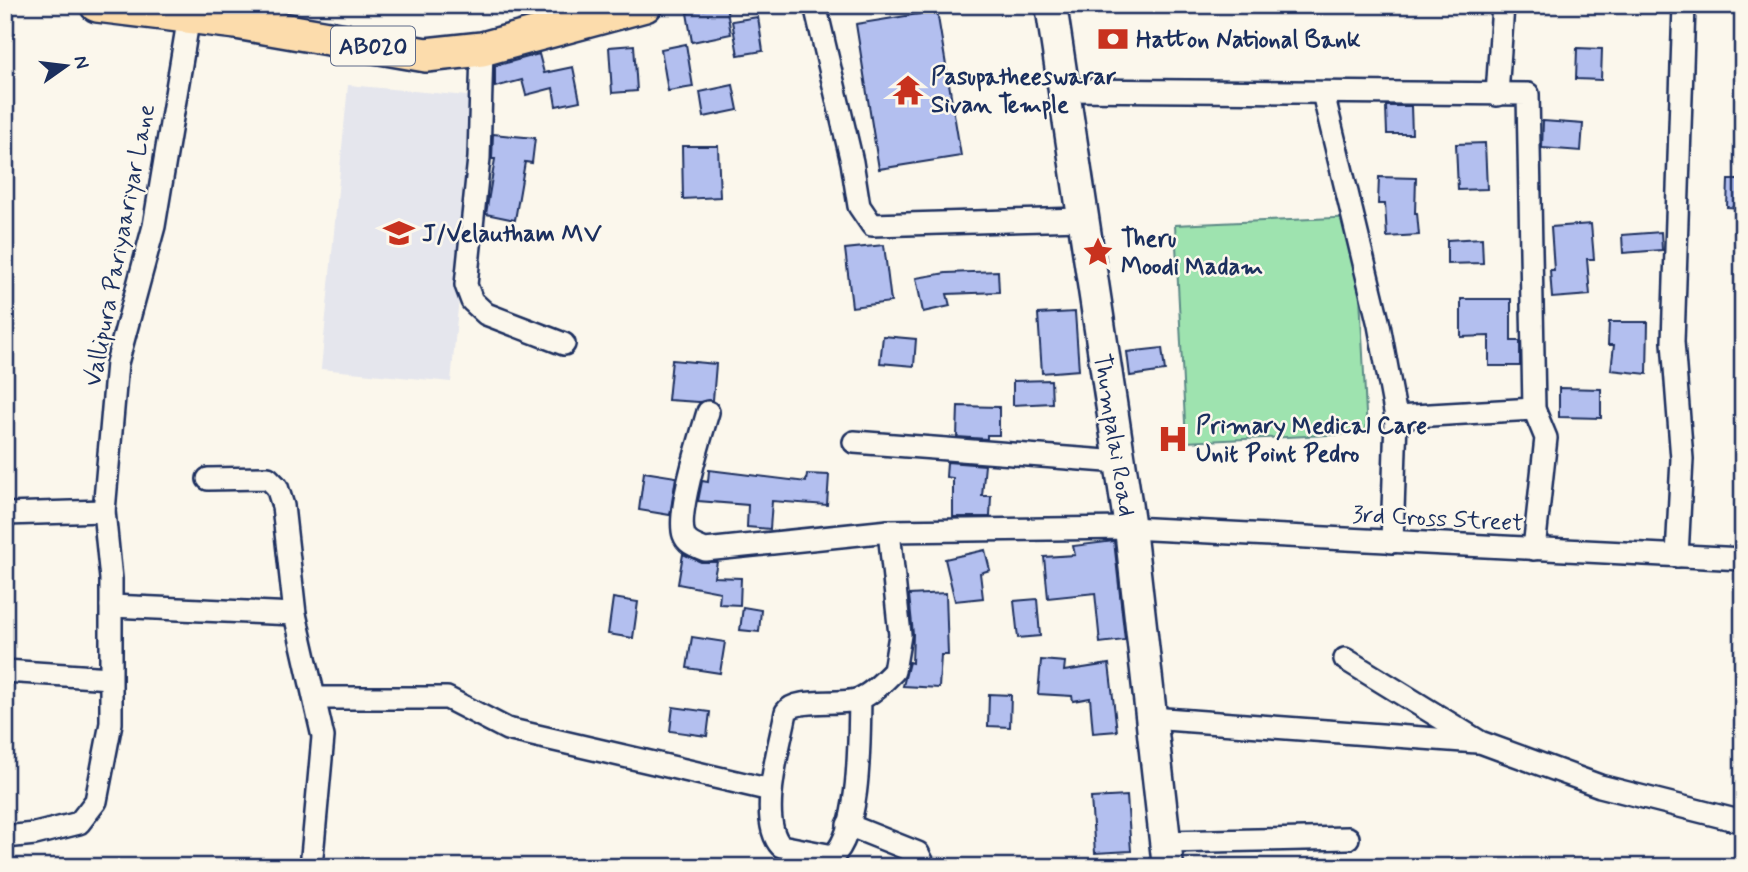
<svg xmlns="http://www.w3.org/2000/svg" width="1748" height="872" font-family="Mynerve,sans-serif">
<rect width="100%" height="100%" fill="#fbf7ec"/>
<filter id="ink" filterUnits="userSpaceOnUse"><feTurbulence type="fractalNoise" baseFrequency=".0143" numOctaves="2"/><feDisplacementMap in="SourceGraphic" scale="14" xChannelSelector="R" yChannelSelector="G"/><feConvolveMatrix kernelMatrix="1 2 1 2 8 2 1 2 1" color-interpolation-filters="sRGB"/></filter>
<g filter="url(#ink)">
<polygon fill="#e5e6ed" points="348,85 478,97 451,382 321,369"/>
<polygon fill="#9ee3af" stroke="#5c8986" stroke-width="2" points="1356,217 1367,433 1186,442 1175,225"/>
<g fill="#b3bfef" stroke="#1b2f5e" stroke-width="2">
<polygon points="726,5 731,34 692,42 687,13"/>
<polygon points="937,11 961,156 879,169 856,24"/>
<polygon points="758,17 763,51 738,55 732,21"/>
<polygon points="686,44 693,87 668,91 661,49"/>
<polygon points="634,45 637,91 612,93 609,47"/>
<polygon points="1577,48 1602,49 1601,80 1576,79"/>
<polygon points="539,54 544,73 573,67 580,101 556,106 553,88 526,95 522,80 495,87 495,66"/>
<polygon points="733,85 738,110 704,117 700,92"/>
<polygon points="1386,106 1411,106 1412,134 1387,134"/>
<polygon points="1543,121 1583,124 1581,151 1542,148"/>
<polygon points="493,134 535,138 532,163 525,162 515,220 486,214 495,159 492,159"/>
<polygon points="1485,143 1487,189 1458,190 1456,144"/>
<polygon points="682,146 718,146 720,197 683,199"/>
<polygon points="1379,177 1416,178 1415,213 1417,213 1419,235 1387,237 1385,204 1378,204"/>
<polygon points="1728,180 1743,180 1743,208 1727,207"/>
<polygon points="1591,224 1594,259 1587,259 1590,295 1552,298 1550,270 1554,270 1551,227"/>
<polygon points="1661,232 1662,250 1623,253 1622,235"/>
<polygon points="1482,238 1483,263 1447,264 1447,240"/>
<polygon points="884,245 891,302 852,307 845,249"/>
<polygon points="998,271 999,292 947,294 950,306 923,312 916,278 946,273"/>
<polygon points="1461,299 1511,299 1511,341 1520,341 1520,366 1489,366 1489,336 1461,337"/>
<polygon points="1075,312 1079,370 1042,373 1038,314"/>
<polygon points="1609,322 1648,322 1647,374 1611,370 1614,345 1608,345"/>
<polygon points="883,336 916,339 914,366 880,363"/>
<polygon points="1162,348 1165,371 1130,376 1127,352"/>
<polygon points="672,360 716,364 713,400 699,402 668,400"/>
<polygon points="1051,380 1052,403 1013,405 1013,381"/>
<polygon points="1559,388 1601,389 1601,418 1559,417"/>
<polygon points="958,406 999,407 999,435 987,435 987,439 957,437"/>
<polygon points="947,462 985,465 982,496 991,496 990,517 953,517 953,478 946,477"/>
<polygon points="709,470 806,482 807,474 829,475 827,505 772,501 770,529 747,527 748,505 698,501 702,481 708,482"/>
<polygon points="644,472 676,477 670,515 639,510"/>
<polygon points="1114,541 1125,640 1100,643 1095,593 1048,598 1044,557 1075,555 1073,546"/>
<polygon points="985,550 990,570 980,573 983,598 955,601 945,559"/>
<polygon points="683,554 701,562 717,562 714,577 741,578 740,605 719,604 720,592 678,584"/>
<polygon points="946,593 948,655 941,655 939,688 903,686 909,662 912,663 913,634 909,595"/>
<polygon points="613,598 638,602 633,638 608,634"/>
<polygon points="1037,599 1040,636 1018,638 1014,601"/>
<polygon points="743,607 761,610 759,632 740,630"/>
<polygon points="692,637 725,642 720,673 687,668"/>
<polygon points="1041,660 1065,662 1064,671 1109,664 1117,731 1093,733 1090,698 1073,701 1072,696 1038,694"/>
<polygon points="989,694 1011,695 1010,727 988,726"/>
<polygon points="673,707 710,712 707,736 670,731"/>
<polygon points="1127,796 1131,851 1095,853 1091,798"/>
</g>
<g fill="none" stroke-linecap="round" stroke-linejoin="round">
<g stroke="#1b2f5e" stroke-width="26">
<g id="street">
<polyline points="815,5 852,162 859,206 872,225 1082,219"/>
<polyline points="482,49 479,158 466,285 472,301 486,314 564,344"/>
<polyline points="1063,90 1528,94 1534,409 1546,438 1534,549"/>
<polyline points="1323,93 1379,325 1396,417 1392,542"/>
<polyline points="1497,95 1503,5"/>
<path d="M708,412C701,436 676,514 684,535C687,544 696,546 705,550L889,531L1130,528L1743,559"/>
<polyline points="1396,417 1534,409"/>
<polyline points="854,442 1120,462"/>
<polyline points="208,479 268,478 277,487 283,506 295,614 323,737 311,867"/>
<polyline points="5,514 104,511"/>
<polyline points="1677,556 1682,459 1673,342 1684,5"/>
<polyline points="111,606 295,614"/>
<polyline points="1345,659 1480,742 1600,786 1743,822"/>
<polyline points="5,671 110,678"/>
<polyline points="316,698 447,698 507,729 771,790"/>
<path d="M860,699C859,736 861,830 833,856L781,846C757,820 780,745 786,712C796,697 840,706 859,699C872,694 884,681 894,671L900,635L889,531"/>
<polyline points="1151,718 1477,742"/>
<polyline points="848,825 918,853 925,867"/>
<polyline points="5,837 35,834 79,823 96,801 111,723 111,579 104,511 117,363 154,226 189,16"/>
<polyline points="1165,842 1348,838"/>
</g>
</g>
<g stroke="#1b2f5e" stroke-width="35">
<polyline id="secondary" points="1051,5 1130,528 1168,867"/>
</g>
<g stroke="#1b2f5e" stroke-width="38">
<polyline id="primary" points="97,5 236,22 426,55 482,49 645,5"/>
</g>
<use href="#street" stroke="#fbf7ec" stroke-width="21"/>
<use href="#secondary" stroke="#fbf7ec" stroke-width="30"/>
<use href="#primary" stroke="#fcdcac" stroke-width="33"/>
</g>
</g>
<defs>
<g id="bank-bare" transform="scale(2.415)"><path d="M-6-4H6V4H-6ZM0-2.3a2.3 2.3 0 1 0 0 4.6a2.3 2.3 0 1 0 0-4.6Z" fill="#c8321e" stroke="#fbf7ec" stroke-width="2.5" paint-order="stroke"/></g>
<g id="temple-bare" transform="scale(2.415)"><path d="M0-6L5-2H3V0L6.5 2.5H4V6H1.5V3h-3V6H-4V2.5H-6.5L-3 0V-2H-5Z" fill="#c8321e" stroke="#fbf7ec" stroke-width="2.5" paint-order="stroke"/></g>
<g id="school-bare" transform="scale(2.415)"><path d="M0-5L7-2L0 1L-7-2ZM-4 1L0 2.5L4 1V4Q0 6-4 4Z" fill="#c8321e" stroke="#fbf7ec" stroke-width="2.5" paint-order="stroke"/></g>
<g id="sight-bare" transform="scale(2.415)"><path d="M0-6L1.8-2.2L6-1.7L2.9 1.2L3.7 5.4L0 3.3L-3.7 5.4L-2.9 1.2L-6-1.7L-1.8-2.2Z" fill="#c8321e" stroke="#fbf7ec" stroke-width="2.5" paint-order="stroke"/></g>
<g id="hospital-bare" transform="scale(2.415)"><path d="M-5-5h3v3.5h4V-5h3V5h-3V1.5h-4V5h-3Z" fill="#c8321e" stroke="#fbf7ec" stroke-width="2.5" paint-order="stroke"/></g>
</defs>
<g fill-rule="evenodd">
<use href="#bank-bare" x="1113" y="39"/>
<use href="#temple-bare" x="908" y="90"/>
<use href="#school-bare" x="399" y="233"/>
<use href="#sight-bare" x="1098" y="252"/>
<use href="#hospital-bare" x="1173" y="439"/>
</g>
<g text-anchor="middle" stroke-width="5" stroke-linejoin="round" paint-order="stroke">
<rect fill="#fbf7ec" stroke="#5e6b89" stroke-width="2" x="331" y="26.5" width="84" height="39" rx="5"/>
<g font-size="23" font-weight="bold" fill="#1b2f5e">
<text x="373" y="54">AB020</text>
</g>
<g font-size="24" font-weight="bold" fill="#1b2f5e" stroke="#fbf7ec" text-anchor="start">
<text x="1136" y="47">Hatton National Bank</text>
<text x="931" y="84">Pasupatheeswarar<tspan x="931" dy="28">Sivan Temple</tspan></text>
<text x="422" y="241">J/Velautham MV</text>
<text x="1121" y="246">Theru<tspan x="1121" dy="28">Moodi Madam</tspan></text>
<text x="1196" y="433">Primary Medical Care<tspan x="1196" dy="28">Unit Point Pedro</tspan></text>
</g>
<g font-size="24" fill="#1b2f5e" stroke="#fbf7ec">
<text transform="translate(119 245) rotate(-79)" y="8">Vallipura Pariyaariyar Lane</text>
<text transform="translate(1115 435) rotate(81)" y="8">Thumpalai Road</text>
<text transform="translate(1438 518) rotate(3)" y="8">3rd Cross Street</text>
</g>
</g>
<rect width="1748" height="872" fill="none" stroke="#fbf7ec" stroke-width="28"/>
<rect x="14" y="14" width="1720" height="844" fill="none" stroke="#1b2f5e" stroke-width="2.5" filter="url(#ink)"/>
<g transform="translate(66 66) rotate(76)" stroke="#fbf7ec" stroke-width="5" paint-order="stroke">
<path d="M0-5L12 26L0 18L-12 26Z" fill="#1b2f5e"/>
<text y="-10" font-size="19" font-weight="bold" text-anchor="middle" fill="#1b2f5e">N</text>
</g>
</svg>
